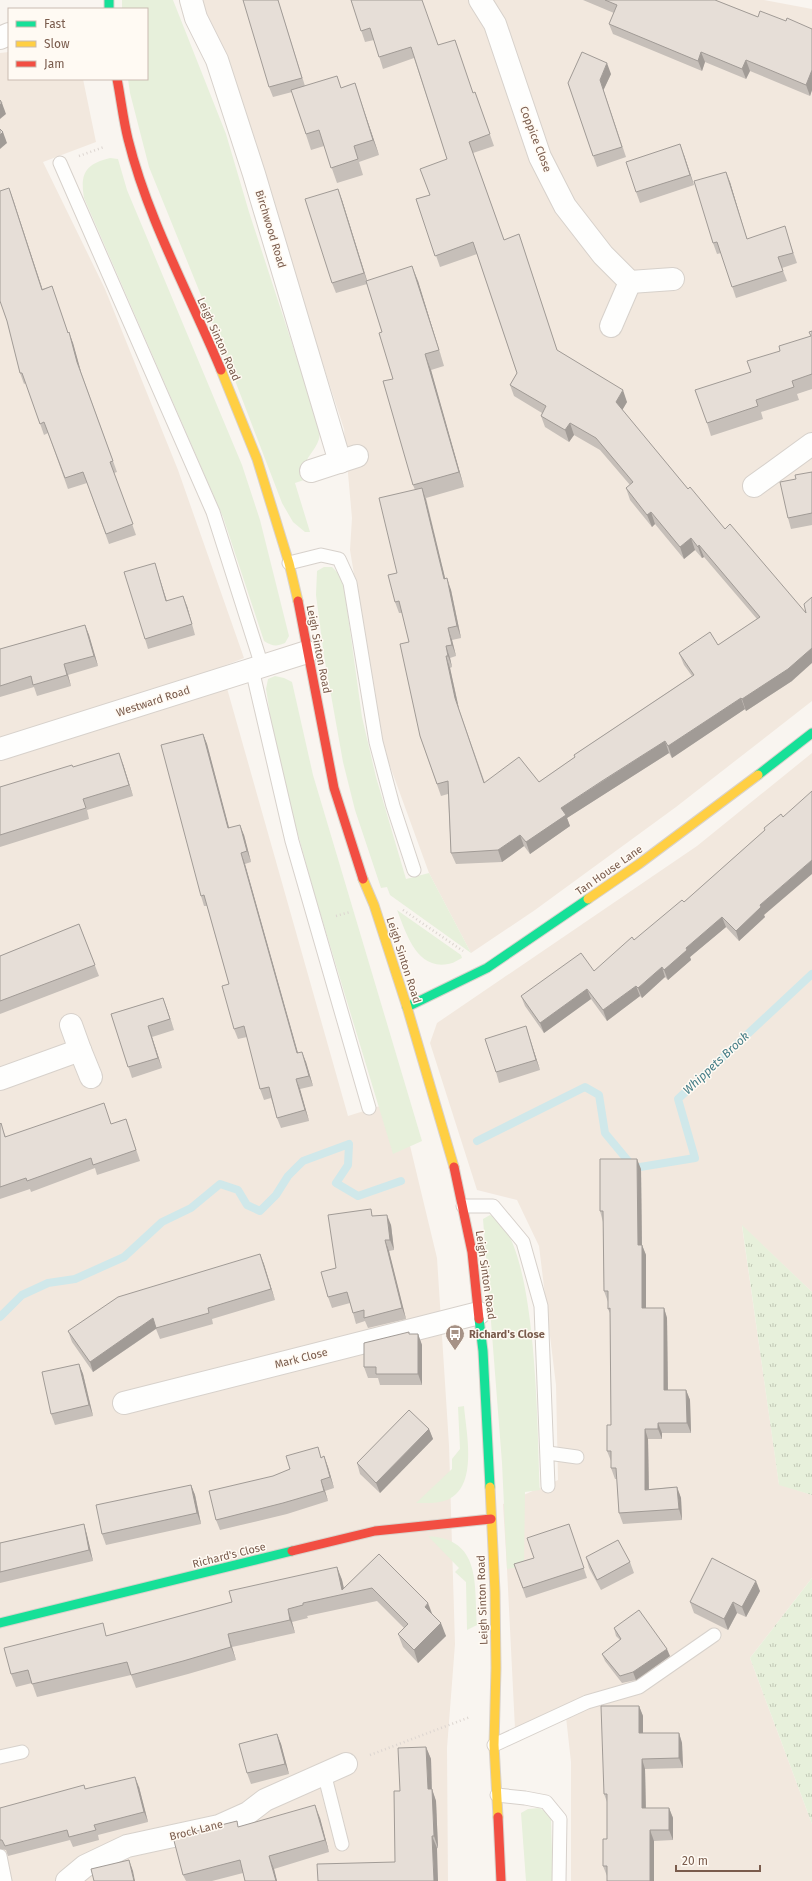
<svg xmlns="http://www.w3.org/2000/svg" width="812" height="1881" font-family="'Fira Sans',sans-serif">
<defs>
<pattern id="park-tufts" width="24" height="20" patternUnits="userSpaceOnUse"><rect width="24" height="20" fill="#e7f0db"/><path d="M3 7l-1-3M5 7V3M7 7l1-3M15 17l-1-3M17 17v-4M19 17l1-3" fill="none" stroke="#c0c6b4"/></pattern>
</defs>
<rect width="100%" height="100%" fill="#f9f5f0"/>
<g fill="#f2e8de">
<polygon points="199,0 764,0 812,9 812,701 676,807 535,910 471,953 429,873 382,744 350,550 352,518 344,429 250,140"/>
<polygon points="9,52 9,79 83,79 96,142 43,162 105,289 178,470 244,658 221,667 348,1116 399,1100 437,1258 449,1445 455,1644 447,1748 448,1881 0,1881 0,53"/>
<polygon points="812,753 812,1292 742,1226 779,1484 812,1495 812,1578 750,1658 812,1824 812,1881 571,1881 571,1762 566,1717 515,1729 507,1569 503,1504 558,1480 556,1385 539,1246 517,1200 477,1190 430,1043 437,1023 697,846"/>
</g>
<g fill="#e7f0db">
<path d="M122,0H173L226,134L249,212L319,426C319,430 320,435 319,439C314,455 299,460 307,479L295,483L310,532H305L293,522L282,503L226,357L149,167L130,93L128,79H147V9H122Z"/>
<path d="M110,158L118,159L127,190L242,465L260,520L289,636L285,643C276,647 272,646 264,641L223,517L84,198C80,174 85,164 110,158Z"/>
<polygon points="324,567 332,567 340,575 344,587 362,717 376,777 406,879 429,873 471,953 390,895 387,887 381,888 355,810 343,762 324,656 316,595 317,571"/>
<polygon points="275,676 284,678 292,682 313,775 422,1141 393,1154 313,889 287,794 273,733 266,689 268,679"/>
<path d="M397,910L461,955L462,958C458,960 452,964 448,964C416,970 406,932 397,910Z"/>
<path d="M490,1215C539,1234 537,1440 540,1490L525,1492L524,1566L507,1569L502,1463L483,1219Z"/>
<path d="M464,1406C466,1432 479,1487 447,1500C437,1504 426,1503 416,1503L452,1469V1459L460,1449L458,1407Z"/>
<path d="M428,1536C482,1539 474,1585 477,1625L467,1630L466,1582L455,1572L459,1568Z"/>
<polygon points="539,1808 548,1813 551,1819 553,1881 526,1881 521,1813 528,1809"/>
</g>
<g fill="url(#park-tufts)">
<polygon points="742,1225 812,1292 812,1495 779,1485"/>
<polygon points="812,1578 812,1824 750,1658"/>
</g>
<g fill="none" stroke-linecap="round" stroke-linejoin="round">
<g stroke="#d0e8ea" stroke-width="8">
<polyline points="477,1141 585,1087 599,1095 605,1133 634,1168 695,1158 678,1099 812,974"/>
<polyline points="0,1317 22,1295 48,1283 75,1279 124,1257 162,1222 191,1208 220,1184 238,1190 247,1205 260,1211 276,1195 288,1176 303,1161 349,1144 348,1165 336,1183 358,1196 401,1181"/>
</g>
<g stroke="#d7d1cb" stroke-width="15">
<g id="lane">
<polyline points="60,163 213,512 262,666"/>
<polyline points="289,563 321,555 339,559 350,583 376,742 393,806 414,870"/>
<polyline points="252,669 292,841 369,1108"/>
<polyline points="463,1206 493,1206 523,1242 541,1306 548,1486"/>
<polyline points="548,1453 577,1457"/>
<polyline points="494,1745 587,1702 639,1687 714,1635"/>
<polyline points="0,1757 22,1752"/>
<polyline points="324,1773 342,1844"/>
<polyline points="497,1795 525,1798 546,1802 560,1819 559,1881"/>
<polyline points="0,1856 5,1881"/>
</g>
</g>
<g stroke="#d7d1cb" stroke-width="24">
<g id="street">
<polyline points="191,0 196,18 217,60 254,174 340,462"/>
<polyline points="480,0 495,24 540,157 565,206 603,255 630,282 673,279"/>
<polyline points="0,38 9,34"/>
<polyline points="611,326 630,282"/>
<polyline points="311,471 357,456"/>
<polyline points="754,486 812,444"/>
<polyline points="0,749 307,652"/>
<polyline points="80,1050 91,1077"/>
<polyline points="0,1079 80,1050 71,1025"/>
<polyline points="124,1403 479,1313"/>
<polyline points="67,1881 85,1866 127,1846 219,1826 248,1813 265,1800 346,1764"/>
</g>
</g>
<g stroke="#d9d2cb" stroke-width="11">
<g id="fast">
<polyline points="109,0 109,9"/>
<polyline points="758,775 812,733"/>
<polyline points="407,1007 487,968 588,899"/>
<polyline points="479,1319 483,1351 490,1487"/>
<polyline points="0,1623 292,1551"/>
</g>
</g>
<g stroke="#d9d2cb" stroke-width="11">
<g id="slow">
<polyline points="221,370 257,459 289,563 298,601"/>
<polyline points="363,879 374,905 407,1007 454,1167"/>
<polyline points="588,899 639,864 758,775"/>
<polyline points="490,1487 495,1592 496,1668 494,1745 498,1817"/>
</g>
</g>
<g stroke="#d9d2cb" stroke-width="11">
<g id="jam">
<path d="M117,79C121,99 123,119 128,139C148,220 189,293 221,370"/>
<polyline points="298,601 334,788 363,879"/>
<polyline points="454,1167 472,1252 479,1319"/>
<polyline points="292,1551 375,1531 491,1519"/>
<polyline points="498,1817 501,1881"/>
</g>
</g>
<g stroke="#dcd5d0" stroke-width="2.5" stroke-dasharray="1 3" stroke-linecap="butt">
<polyline points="79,156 104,147"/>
<polyline points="403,910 463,951"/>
<polyline points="336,916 350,912"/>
<polyline points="370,1755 470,1717"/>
</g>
<use href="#lane" stroke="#fefefd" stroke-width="13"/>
<use href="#street" stroke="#fefefd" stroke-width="22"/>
<use href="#fast" stroke="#16e098" stroke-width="9"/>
<use href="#slow" stroke="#ffcf43" stroke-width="9"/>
<use href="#jam" stroke="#f24e42" stroke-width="9"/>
</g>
<g fill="#c6bfb9">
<polygon points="278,0 305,86 341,88 355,83 379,155 359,162 363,175 337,183 324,146 311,150 292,92 273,97 269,87"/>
<polygon points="351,0 438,45 473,93 475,92 494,146 473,153 504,240 519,234 557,350 627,402 622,410 688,489 725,529 806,613 812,597 792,681 746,711 745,709 672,758 669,753 606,793 567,818 570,826 530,854 524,846 502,862 456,864 451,853 448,794 441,796 420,736 409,642 402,613 399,613 395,602 397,573 415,490 413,485 393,379 382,332 367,284 336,293 332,283 338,189 342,200 367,280 418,281 444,366 431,370 464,487 426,498 445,578 451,590 461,638 452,640 456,656 450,658 452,667 450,668 459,709 485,783 539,782 575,757 574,755 692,676 684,665 679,653 718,645 757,619 704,557 702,558 695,550 684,559 655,524 652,527 630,500 626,488 630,485 600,450 574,435 569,442 545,427 541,416 542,413 514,396 510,385 517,373 477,254 440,267 416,199 430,195 447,159 414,58 383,69 374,40 365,42"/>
<polygon points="583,0 715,0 758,17 786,21 812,29 812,90 810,96 750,71 746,79 705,62 702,71 613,34 609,24 614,13"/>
<polygon points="611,74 603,91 626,157 597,167 568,83"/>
<polygon points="684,155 694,185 640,203 636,192"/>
<polygon points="730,182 747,239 788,237 797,263 782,268 787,281 736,298 721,253 717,254 713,243"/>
<polygon points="9,188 42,289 52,286 68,333 73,343 81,372 117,472 114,473 136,535 109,544 87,483 68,489 48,433 44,435 26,383 24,384 20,373"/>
<polygon points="812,331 812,389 797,394 799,400 761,412 763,419 711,436 707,423 751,372 780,351 811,336"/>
<polygon points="812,472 812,525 791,529 788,518 796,479"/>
<polygon points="158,573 167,601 187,606 195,635 148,649 145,639"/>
<polygon points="85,625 89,635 98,666 68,675 71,686 37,696 34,687 0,697 0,649"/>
<polygon points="203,734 207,744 229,828 244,835 251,862 245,864 298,1053 306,1062 313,1086 300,1089 309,1121 281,1128 277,1118 271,1098 264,1100 260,1089 247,1037 238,1039 234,1029 229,984 207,906 204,906 201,896"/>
<polygon points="123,764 133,796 87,810 89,819 0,847 0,787 73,767"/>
<polygon points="781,814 764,915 765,917 739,941 726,927 690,957 691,960 668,980 665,977 642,998 640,996 607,1021 591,999 544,1033 525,1006 521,996 594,971 684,902 765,830 764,828"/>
<polygon points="79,924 99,976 0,1014 0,956"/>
<polygon points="163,998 174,1030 152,1037 162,1068 132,1078 111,1014"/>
<polygon points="526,1026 540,1070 499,1083 496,1072"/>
<polygon points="126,1119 140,1161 97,1175 95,1168 31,1192 30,1189 0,1199 0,1124 6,1137 112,1124"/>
<polygon points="641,1169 642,1245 646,1255 646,1308 664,1308 667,1318 668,1390 686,1390 690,1400 691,1433 662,1433 662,1439 648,1439 649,1489 677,1487 681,1498 682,1520 623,1524 619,1513 617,1479 615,1479 611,1468 611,1461 607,1451 611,1425 610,1313 608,1309 608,1302 604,1291 603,1222 600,1211"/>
<polygon points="373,1216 391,1225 394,1250 389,1251 406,1319 368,1328 365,1321 356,1324 353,1313 350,1303 332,1308 328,1297 336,1268"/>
<polygon points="260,1254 275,1300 212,1319 213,1324 160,1339 156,1329 93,1372 72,1342 68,1331"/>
<polygon points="410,1334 418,1334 422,1345 422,1385 380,1385 378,1378 368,1378 364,1367"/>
<polygon points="79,1364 83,1374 93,1416 55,1425 51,1414"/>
<polygon points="429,1429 433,1439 380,1493 360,1474 357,1463"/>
<polygon points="324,1456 328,1467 334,1488 325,1491 328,1501 287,1514 220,1530 216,1520 273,1476"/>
<polygon points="191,1485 195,1495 201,1524 106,1545 102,1534"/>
<polygon points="84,1524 87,1535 93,1561 0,1583 0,1543"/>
<polygon points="569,1524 587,1578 526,1598 514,1564 534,1558"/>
<polygon points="379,1554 432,1614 446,1636 418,1663 403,1647 398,1634 404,1628 377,1601 307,1616 308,1618 292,1622 295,1633 232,1647 236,1660 188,1674 136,1688 131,1675 37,1697 32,1683 16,1687 11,1674 107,1636 232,1602 337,1567 342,1580 344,1588"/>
<polygon points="586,1557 630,1562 634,1573 601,1590 589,1568"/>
<polygon points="760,1591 746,1617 737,1613 728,1630 694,1613 690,1602"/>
<polygon points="614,1628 670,1656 636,1680 622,1683 605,1661 602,1654 620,1640 616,1636"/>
<polygon points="639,1706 643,1716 643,1733 679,1733 682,1743 683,1768 645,1769 646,1808 669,1808 673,1818 673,1840 654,1841 607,1876 603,1866 607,1839 607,1802 604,1794"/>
<polygon points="277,1734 281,1744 289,1774 251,1784 247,1773"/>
<polygon points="426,1747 431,1759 432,1789 436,1801 438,1848 395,1862 400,1791"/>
<polygon points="139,1787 148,1822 98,1835 99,1840 73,1847 70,1840 8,1856 6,1850 0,1849 0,1808 86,1789"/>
<polygon points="320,1818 329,1852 274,1869 277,1881 245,1881 243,1873 212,1881 186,1881 183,1875 239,1827"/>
</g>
<g fill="#a19b96">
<polygon points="701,52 705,62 702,71 698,61"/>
<polygon points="746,60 750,71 746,79 742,69"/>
<polygon points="607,63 611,74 603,91 626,157 600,80"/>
<polygon points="812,70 812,90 810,96 806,85"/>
<polygon points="355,83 360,99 379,155 373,140"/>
<polygon points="2,103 6,114 0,119 0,105"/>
<polygon points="3,132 7,143 0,149 0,135"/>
<polygon points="680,144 684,155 694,185 690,175"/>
<polygon points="726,172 730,182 750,250 747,239"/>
<polygon points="9,188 13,199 46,300 42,290"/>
<polygon points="338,189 342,200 368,284 364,273"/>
<polygon points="412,266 418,281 444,366 439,350"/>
<polygon points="69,332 73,343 81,372 77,362"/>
<polygon points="425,354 431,370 464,487 459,472"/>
<polygon points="623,390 627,402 620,414 616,402"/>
<polygon points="570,423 574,435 569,442 565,430"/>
<polygon points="422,488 426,500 448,590 444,579"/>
<polygon points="651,512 655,524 652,527 647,515"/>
<polygon points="691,538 695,550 684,559 680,547"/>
<polygon points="699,545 704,557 702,558 698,547"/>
<polygon points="155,563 158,573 170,612 166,601"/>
<polygon points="447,578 451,590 461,638 457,626"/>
<polygon points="183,596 187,606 195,635 192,624"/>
<polygon points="85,625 89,635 98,666 94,656"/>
<polygon points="448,628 452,640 456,656 452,645"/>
<polygon points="446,646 450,658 452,667 448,656"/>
<polygon points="812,648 812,663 792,681 746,711 742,699"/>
<polygon points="446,656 450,668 459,709 455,698"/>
<polygon points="64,664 68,675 71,686 67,675"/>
<polygon points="741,698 745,709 672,758 668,746"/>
<polygon points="203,734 207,744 232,839 228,828"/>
<polygon points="665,741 669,753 567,818 570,826 530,854 526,842 561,808"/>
<polygon points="119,753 123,764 133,796 129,785"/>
<polygon points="240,825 244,835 251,862 247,851"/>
<polygon points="520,835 524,846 502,862 498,850"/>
<polygon points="241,853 245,864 301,1064 297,1053"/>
<polygon points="812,860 812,874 764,915 765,917 739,941 736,931 760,905"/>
<polygon points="722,917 726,927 690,957 691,960 668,980 664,970 686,948"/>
<polygon points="662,967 665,977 642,998 638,988"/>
<polygon points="636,986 640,996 607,1021 603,1010"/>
<polygon points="587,989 591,999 544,1033 540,1023"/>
<polygon points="163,998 167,1009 174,1030 170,1019"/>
<polygon points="148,1026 152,1037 162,1068 158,1058"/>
<polygon points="526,1026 529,1036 540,1070 536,1060"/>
<polygon points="302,1052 306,1062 313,1086 309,1076"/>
<polygon points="296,1079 300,1089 309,1121 305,1110"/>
<polygon points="637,1159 641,1169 642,1255 638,1245"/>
<polygon points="387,1215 391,1225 394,1250 390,1240"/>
<polygon points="385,1240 389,1251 406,1319 402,1308"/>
<polygon points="642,1245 646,1255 646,1318 642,1308"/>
<polygon points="260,1254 264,1264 275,1300 271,1289"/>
<polygon points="664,1308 667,1318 668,1400 664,1390"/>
<polygon points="153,1318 157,1328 93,1372 90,1362"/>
<polygon points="418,1334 422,1345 422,1385 418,1374"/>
<polygon points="79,1364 83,1374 93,1416 89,1405"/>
<polygon points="686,1390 690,1400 691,1433 687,1423"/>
<polygon points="658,1423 662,1433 662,1439 658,1429"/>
<polygon points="429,1429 433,1439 380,1493 376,1483"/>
<polygon points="645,1429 648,1439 649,1500 645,1490"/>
<polygon points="324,1456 328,1467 334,1488 330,1477"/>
<polygon points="321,1480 325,1491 328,1501 324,1491"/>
<polygon points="191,1485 195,1495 201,1524 197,1513"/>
<polygon points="677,1487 681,1498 682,1520 679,1509"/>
<polygon points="84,1524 87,1535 93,1561 89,1550"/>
<polygon points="337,1567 342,1580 345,1594 342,1590"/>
<polygon points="756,1581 760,1591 746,1617 742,1607"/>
<polygon points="733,1602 737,1613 728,1630 724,1619"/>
<polygon points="428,1603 433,1616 425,1607"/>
<polygon points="288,1609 292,1622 295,1633 290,1620"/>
<polygon points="441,1623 446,1636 418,1663 414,1650"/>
<polygon points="228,1634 236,1660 231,1647"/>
<polygon points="667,1649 670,1656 636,1680 633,1672"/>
<polygon points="639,1706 643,1716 643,1743 639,1733"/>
<polygon points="679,1733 682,1743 683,1768 679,1758"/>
<polygon points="277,1734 281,1744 289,1774 285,1764"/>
<polygon points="426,1747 431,1759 432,1801 428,1789"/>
<polygon points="642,1759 645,1769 646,1818 642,1808"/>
<polygon points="135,1777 139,1787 148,1822 144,1812"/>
<polygon points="432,1789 436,1801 438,1848 434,1836"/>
<polygon points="315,1805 320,1818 329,1852 325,1840"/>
<polygon points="669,1808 673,1818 673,1840 669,1830"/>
<polygon points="650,1830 654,1841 654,1881 650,1881"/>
<polygon points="432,1836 437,1848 438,1881 434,1881"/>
<polygon points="269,1856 274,1869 277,1881 276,1881"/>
<polygon points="129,1860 133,1871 135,1881 134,1881"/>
</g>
<g fill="#e6ded7" stroke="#a19b96">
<polygon points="243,0 278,0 302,78 269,87"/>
<polygon points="351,0 422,0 438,45 455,40 473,93 475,92 490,134 469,142 504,240 519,234 557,350 623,390 616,402 688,489 690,487 725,529 730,524 806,613 804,604 812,597 812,648 788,669 742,699 741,698 668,746 665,741 602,781 561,808 566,815 526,842 520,835 498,850 451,853 448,781 437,784 420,736 400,644 409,642 399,601 395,602 388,575 397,573 379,498 422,488 444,579 447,578 457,626 448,628 452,645 446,646 448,656 446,656 455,698 484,783 519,757 539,782 575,757 574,755 694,675 679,653 710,632 718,645 760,617 699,545 698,547 691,538 680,547 651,512 647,515 626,488 633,482 596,438 570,423 565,430 541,416 546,406 510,385 517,373 473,242 435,256 416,199 430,195 420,169 447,159 411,47 379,57 370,28 361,31"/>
<polygon points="605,0 715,0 758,17 760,11 786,21 787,18 812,29 812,70 806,85 746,60 742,69 701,52 698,61 609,24 617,5"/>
<polygon points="582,52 607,63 600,80 622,147 593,156 568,83"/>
<polygon points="337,76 341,88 355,83 373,140 354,146 358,159 331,168 319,130 306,134 291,90"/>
<polygon points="0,100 2,103 0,105"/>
<polygon points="0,129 3,132 0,135"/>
<polygon points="680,144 690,175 636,192 626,162"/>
<polygon points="726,172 747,239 785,226 793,253 778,257 783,271 732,287 717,242 713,243 694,181"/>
<polygon points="9,188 42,290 52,286 68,333 69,332 77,362 113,461 110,462 133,524 106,534 83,472 65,478 44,422 40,424 22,373 20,373 7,321 0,301 0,191"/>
<polygon points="338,189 364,273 332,283 305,199"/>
<polygon points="412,266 439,350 425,354 459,472 413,485 383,381 393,379 379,333 382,332 366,281"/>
<polygon points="812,331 812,374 792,381 794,387 756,400 758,406 707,423 695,390 751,372 747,361 780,351 779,346 811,336 809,332"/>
<polygon points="812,472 812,513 788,518 780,482 796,479 795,475"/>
<polygon points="155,563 166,601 183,596 192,624 145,639 124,572"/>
<polygon points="85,625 94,656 64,664 67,675 33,685 31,676 0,686 0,649"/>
<polygon points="203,734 228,828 240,825 247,851 241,853 297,1053 302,1052 309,1076 296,1079 305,1110 277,1118 269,1087 260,1089 244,1026 234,1029 222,986 229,984 204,895 201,896 161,745"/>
<polygon points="119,753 129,785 83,799 86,808 0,835 0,787 72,765 73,767"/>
<polygon points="812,791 812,860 760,905 761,907 736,931 722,917 686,948 687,950 664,970 662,967 638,988 636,986 603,1010 587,989 540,1023 521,996 581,953 594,971 632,937 634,940 682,900 684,902 765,830 764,828 781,814 783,817"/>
<polygon points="79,924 95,965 0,1001 0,956"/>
<polygon points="163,998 170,1019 148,1026 158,1058 128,1067 111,1014"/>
<polygon points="526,1026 536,1060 496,1072 485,1039"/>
<polygon points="104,1103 111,1124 126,1119 136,1150 93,1165 91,1158 27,1181 26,1178 0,1187 0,1124 1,1123 5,1137"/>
<polygon points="600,1159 637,1159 638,1245 642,1245 642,1308 664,1308 664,1390 686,1390 687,1423 658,1423 658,1429 645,1429 645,1490 677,1487 679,1509 619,1513 616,1468 611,1468 611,1451 607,1451 607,1425 611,1425 610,1308 608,1309 608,1291 604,1291 603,1211 600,1211"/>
<polygon points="371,1209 372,1216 387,1215 390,1240 385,1240 402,1308 364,1318 364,1310 353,1313 347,1292 328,1297 321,1272 336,1268 328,1215"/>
<polygon points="260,1254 271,1289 208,1308 209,1313 156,1328 153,1318 90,1362 68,1331 118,1297"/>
<polygon points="409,1332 409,1334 418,1334 418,1374 376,1374 376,1367 364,1367 364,1343"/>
<polygon points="79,1364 89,1405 51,1414 42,1372"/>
<polygon points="409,1410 429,1429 376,1483 357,1463"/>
<polygon points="318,1447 321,1458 324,1456 330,1477 321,1480 324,1491 283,1503 216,1520 209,1491 273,1476 290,1469 286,1456"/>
<polygon points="191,1485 197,1513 102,1534 96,1505"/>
<polygon points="84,1524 89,1550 0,1572 0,1543"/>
<polygon points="569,1524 584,1568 523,1588 514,1564 534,1558 527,1538"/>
<polygon points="618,1540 630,1562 597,1580 586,1557"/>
<polygon points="379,1554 428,1603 425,1607 441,1623 414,1650 398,1634 408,1624 372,1588 303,1603 303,1605 288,1609 290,1620 228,1634 231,1647 183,1661 131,1675 127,1662 32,1684 28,1670 11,1674 4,1648 103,1623 106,1636 232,1602 229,1591 337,1567 342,1590"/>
<polygon points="712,1558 756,1581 742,1607 733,1602 724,1619 690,1602"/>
<polygon points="639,1610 667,1649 633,1672 620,1676 602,1654 621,1639 614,1628"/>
<polygon points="601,1706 639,1706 639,1733 679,1733 679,1758 642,1759 642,1808 669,1808 669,1830 650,1830 650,1881 607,1881 607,1866 603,1866 603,1839 607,1839 607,1794 604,1794"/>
<polygon points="277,1734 285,1764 247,1773 239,1744"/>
<polygon points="426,1747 428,1789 432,1789 434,1836 432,1836 434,1881 318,1881 317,1864 395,1862 394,1791 400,1791 398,1748"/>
<polygon points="135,1777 144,1812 94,1825 96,1830 69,1837 67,1830 5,1846 2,1840 0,1840 0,1808 84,1785 85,1789"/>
<polygon points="315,1805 325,1840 269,1856 276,1881 245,1881 240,1860 183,1875 173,1837 237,1821 238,1827"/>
<polygon points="129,1860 134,1881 94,1881 91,1869"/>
</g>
<defs>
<g id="bus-pin" transform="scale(1)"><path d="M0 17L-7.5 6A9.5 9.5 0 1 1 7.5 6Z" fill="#a69286" stroke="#fffaf3"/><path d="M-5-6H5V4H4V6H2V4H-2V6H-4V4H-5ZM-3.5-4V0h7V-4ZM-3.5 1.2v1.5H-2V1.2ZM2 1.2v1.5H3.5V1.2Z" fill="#fff"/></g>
</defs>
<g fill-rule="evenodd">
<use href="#bus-pin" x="455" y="1334"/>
</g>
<g text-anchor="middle" stroke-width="3" stroke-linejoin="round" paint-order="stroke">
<g font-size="11" fill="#7a5c4d" stroke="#fffaf3">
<text transform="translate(536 139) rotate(69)" y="4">Coppice Close</text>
<text transform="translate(271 229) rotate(73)" y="4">Birchwood Road</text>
<text transform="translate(219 339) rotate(66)" y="4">Leigh Sinton Road</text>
<text transform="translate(319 649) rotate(79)" y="4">Leigh Sinton Road</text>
<text transform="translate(153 701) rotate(-18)" y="4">Westward Road</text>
<text transform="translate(609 870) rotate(-35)" y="4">Tan House Lane</text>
<text transform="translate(404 960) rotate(72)" y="4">Leigh Sinton Road</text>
<text transform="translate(486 1275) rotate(82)" y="4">Leigh Sinton Road</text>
<text transform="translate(301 1358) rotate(-14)" y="4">Mark Close</text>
<text transform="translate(229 1555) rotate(-14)" y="4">Richard's Close</text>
<text transform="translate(482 1600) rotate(-92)" y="4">Leigh Sinton Road</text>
<text transform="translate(196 1830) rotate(-14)" y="4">Brock Lane</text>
</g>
<g font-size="11" font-weight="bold" fill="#7a5c4d" stroke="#fffaf3" text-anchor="start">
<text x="469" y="1338">Richard's Close</text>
</g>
<g font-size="12" font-style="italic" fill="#437c86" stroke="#fffaf3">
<text transform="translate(716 1063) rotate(-43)" y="4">Whippets Brook</text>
</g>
</g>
<rect x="8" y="8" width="140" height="72" fill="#fffaf3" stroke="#cabbb1"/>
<rect x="16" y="21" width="20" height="6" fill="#16e098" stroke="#cabbb1"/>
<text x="44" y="28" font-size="12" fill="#7a5c4d">Fast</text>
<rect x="16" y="41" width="20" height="6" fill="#ffcf43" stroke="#cabbb1"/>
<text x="44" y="48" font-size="12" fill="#7a5c4d">Slow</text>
<rect x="16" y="61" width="20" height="6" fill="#f24e42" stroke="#cabbb1"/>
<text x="44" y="68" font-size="12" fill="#7a5c4d">Jam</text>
<path d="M676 1865v6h84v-6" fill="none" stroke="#7a5c4d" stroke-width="2"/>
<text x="682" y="1865" font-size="12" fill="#7a5c4d" stroke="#fffaf3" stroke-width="3" paint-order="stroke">20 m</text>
</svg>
